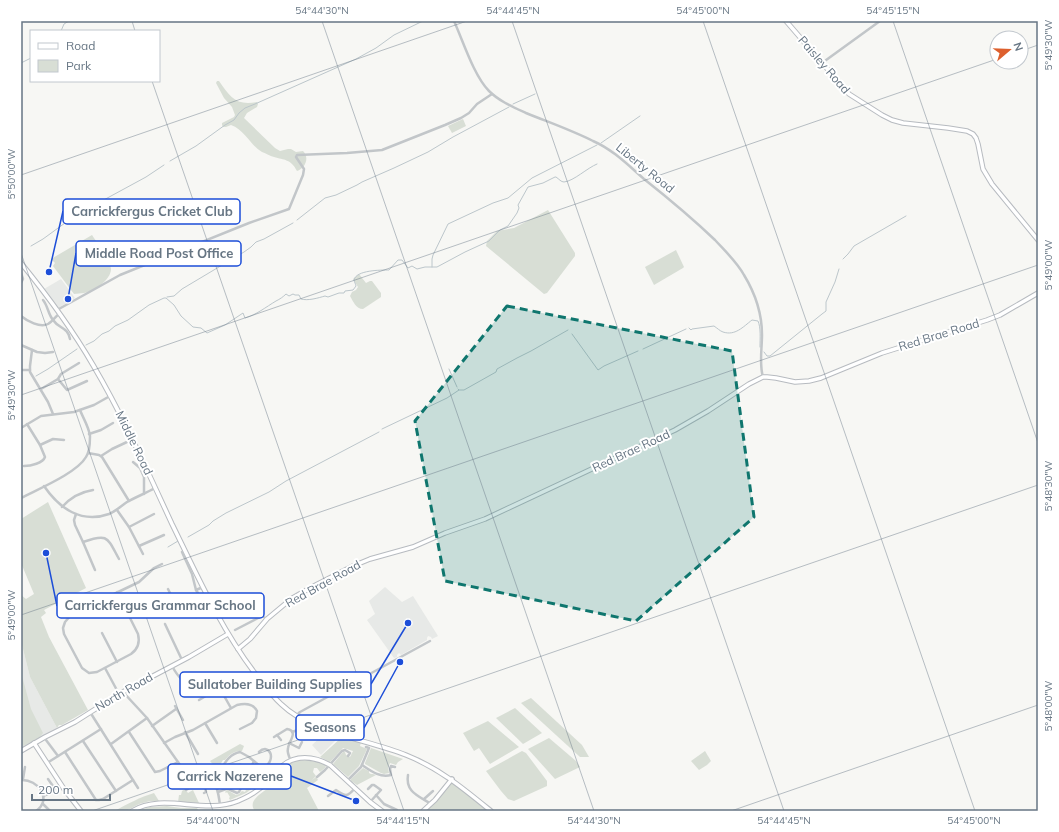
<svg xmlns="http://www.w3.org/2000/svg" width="1059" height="832" font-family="Mulish,sans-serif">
<rect width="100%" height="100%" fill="#f7f7f4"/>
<g fill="#e7e9e7">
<polygon points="61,279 75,298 58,308 44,289"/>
<polygon points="385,587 402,602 413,596 438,636 432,639 431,637 428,636 427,638 427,640 401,655 399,653 397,655 397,657 394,658 367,620 375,614 369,601"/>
<polygon points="21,641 30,677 57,728 21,750"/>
<polygon points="326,732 330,733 330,735 335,735 339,737 321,755 312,745"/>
</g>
<g fill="#d8ded5">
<path d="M217,81H219C230,97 236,106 257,102L258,104L257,107L247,113L244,118L275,148L280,151L288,149H291L296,152L303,151C310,158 305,168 297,171C291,159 284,160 274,157C270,156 265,153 262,152C250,145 245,130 231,125L226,127H223L222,125V123L234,117L235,115L232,107L224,98L216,83Z"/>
<polygon points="463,119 466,126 452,133 448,126"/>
<polygon points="548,210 575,253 575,256 547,293 544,294 486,246 487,241 497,231 514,228"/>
<path d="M92,235C97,243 110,259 111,269C111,280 94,291 84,293C81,293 77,294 74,294L53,266L55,263L51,259Z"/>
<polygon points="676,250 684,267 683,268 654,285 645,267"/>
<path d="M359,274L366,283L370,281H372L381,293V297L363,309C356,309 353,301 350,296L352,292L356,290L358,287L353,279Z"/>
<polygon points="48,502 86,588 44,610 46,613 41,617 49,637 88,710 62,725 59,725 57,728 30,677 21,641 21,595 26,599 34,594 21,563 21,519"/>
<polygon points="21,674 22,676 31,709 43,733 39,738 21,747"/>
<polygon points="531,698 582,745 589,757 580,757 521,703"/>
<polygon points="515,708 542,733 523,744 496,718"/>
<polygon points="488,721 519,747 490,764 479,748 474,751 463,733"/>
<polygon points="342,737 361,742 360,746 367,749 359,766 348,777 333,764 343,752 345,752 346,755 350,757 353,751 343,748 330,762 320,757"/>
<polygon points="549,738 576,761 580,767 555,779 528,749"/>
<path d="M240,744L244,746L242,751C234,751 230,754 225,760H223L220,765L221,766L220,769L222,770L221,773L210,761Z"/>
<polygon points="371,748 403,759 398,762 396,765 390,763 388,768 389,773 384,774 381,773 365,764 365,763"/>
<polygon points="522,751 526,753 547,781 547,786 514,801 508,799 501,791 486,771"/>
<polygon points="705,751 711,761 707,765 699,770 691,761"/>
<path d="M302,759C311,759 319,761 326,766L325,768L320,772L317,768H314L313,772L316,776L312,780L316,777L318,780L307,788L319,811H255C247,801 261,794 268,788L265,785C276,774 286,763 302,759Z"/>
<polygon points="240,763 247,767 245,770 247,771 247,774 253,779 252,783 249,781 248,784 252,786 256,781 257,781 260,783 246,793 230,800 229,798 230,797 227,792 226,793 225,792 227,790 236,795 239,794 242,791 245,792 246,790 244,788 246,783 235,777 234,771 238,764"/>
<polygon points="363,768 369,771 369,773 371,774 373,774 376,775 357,785 351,781 351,779"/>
<polygon points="452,779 491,811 423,811"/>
<polygon points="185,789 188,793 193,790 199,803 178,802 179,795 181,795 182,791"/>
<path d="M154,793L159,801H150L139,804L126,811H114C128,804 140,797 154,793Z"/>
<polygon points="167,806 181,808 197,808 199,811 137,811 150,807"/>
</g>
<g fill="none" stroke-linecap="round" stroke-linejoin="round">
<g stroke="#bcc6cb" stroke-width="1">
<polyline points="61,31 64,24 69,21"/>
<polyline points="21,63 31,58"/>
<polyline points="513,104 535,94"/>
<polyline points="601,143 640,116"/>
<polyline points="170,161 196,146 225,125 234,120 239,113 245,108 255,104 356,59 376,48 394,35 423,21"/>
<polyline points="297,220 325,198 336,195 357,185 362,182 394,168 428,152 453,137 509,107"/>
<polyline points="31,246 43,239 76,215 146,177 164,165"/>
<polyline points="843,259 848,254 854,246 906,216"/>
<polyline points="432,267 432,259 433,255 448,224 493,203 508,198 532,178 597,145"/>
<polyline points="167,297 174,296 182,289 244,252 251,247 256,242 264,239 293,223"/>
<path d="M689,328L691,330L692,329L714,326C717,328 720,331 723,332C735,336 743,327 752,320L758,321C761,328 760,338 760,347"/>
<polyline points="572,334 598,370 604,366 638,351"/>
<path d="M86,345L94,341L102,334L109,331L115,326L128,320L149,305L164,298H166L174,305L181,316L193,327L201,328L207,333L225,325L243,313L245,318C256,315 266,307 276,301C280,299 283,297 286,294L289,296L293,294L295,295H299L301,299C308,301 318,298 325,296L328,297L339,293H344L345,291L353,290L356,286C356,285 354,281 354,280C356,270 381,270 389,270L398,260H402L408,268L412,266L417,269L425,267H437L465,252L489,241L500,230L508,226L517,213L519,208L518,205L528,187L543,183L555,177H556C559,179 561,182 564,182C574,181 587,168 597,164"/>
<polyline points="643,349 686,329"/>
<polyline points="764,352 767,356 770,356 822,314 826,311 826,302 835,282 839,269"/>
<polyline points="449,369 457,387"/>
<polyline points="36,376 48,369 77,349"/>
<polyline points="459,390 464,390 496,372 497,369 517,358 531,351 568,330"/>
<polyline points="382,429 447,398 459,390 458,389"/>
<polyline points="188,537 209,525 213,521 226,513 269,492 286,481 379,432"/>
<polyline points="168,547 178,541"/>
</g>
<g stroke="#b7bbc0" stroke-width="5.5">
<g id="secondary">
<polyline points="786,21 849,94 882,115 892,120 903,123 948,128 967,131 973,134 976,138 978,144 983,169 992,184 1038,240"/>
<path d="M21,263C47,295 72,329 93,365C123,416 147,470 172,524C197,575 220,627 254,672C263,683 271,695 281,704C312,734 367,739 406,755C439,768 464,789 491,811"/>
<polyline points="238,649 250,639 267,619 291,599 310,588 353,566 370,559 413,547 445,533 485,519 675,430 708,411 749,384 763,377 767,377 776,378 795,382 809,381 821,378 882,353 987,320 1000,315 1038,293"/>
<polyline points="34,743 64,789 81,811"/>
<polyline points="21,751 45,737 75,722 119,694 189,657 228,634"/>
<path d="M132,811C164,792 203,815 238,801C245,798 253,794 259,789C267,783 274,774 281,767C295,754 314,756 330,765L370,802L382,811"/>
<polyline points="423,811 435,800 452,779"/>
</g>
</g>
<g stroke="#c2c6c9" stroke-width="2.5">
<path d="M454,21C463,41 474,76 489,91C499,101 513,107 526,113C548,122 571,130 593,141C612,149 628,165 644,179C668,198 692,218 715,240C725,251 737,262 744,275C755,293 762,314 762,335C762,349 759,364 763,377"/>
<polyline points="822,63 880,21"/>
<polyline points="21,273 23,279 21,283"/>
<path d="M43,300C48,306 48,314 53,320C59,329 68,327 70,339"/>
<polyline points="57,310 120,275 249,223 289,209 303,175 304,169 296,157 297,155 347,153 382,150 445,125 461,118 469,113 477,104 492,94"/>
<path d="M21,316C27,321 40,328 48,324C52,322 55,317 60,313"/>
<polyline points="21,345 37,352 45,353 53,352"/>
<polyline points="32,350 30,366 30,372 48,402 53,414"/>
<polyline points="79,363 61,374 58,379 67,390 87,381"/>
<polyline points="21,370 30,370"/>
<polyline points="41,389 58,379"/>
<polyline points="21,428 41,416 74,412 94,405 110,396"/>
<polyline points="89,434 101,430 113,423"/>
<polyline points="40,445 53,439 64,440"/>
<polyline points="88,453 99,455 102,457 129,501"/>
<polyline points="101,456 112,449 127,442"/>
<polyline points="133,462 140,468 144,477 144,494"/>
<path d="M24,466C31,466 43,463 45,457L40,445L27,424"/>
<path d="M44,486C59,508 81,524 109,514C116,511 121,506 127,502C136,497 146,493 155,488"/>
<path d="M21,498C38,489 77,473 86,457C90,452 90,443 90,436C89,427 83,418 80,410"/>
<path d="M62,507C71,497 80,492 93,490"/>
<polyline points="117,510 129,527 143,554"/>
<polyline points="76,514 74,520 75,525 83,542 95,570"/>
<polyline points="129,527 154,514"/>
<path d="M83,542C108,533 107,537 119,559"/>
<polyline points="139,546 164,535"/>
<polyline points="182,552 192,574 196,590 203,601 208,610 207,612 196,617"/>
<polyline points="168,589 175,603"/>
<polyline points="196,590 203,587"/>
<path d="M117,592L138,634C140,642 138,649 131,654L97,672L89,673L82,668L64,634L63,628L65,622L71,615L87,611L102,604L114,594L139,582L154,568L162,564"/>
<polyline points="128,614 170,593"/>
<polyline points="165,624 182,660"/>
<polyline points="235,630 262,616 267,619"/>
<polyline points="102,633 117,662"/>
<path d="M172,666C178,677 185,686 198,685C202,685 207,683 211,684C221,687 226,700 231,708"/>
<polyline points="105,668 119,694"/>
<polyline points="123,692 147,718 185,772"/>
<polyline points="199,700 218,689"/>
<polyline points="175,706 183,720"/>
<polyline points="90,712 138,788"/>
<polyline points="296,716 300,712 430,641"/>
<polyline points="205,723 217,743"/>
<polyline points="152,726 176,709"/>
<polyline points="129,732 155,772 160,771 178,762"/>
<polyline points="185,732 198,754"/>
<polyline points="292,732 298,730 310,736 313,730"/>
<polyline points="277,735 281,740"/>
<path d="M274,737L287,729C299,731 289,741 288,748C287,752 289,757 291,761"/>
<polyline points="46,740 58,756"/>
<polyline points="83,741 116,791"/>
<path d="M164,743L175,737L193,730L237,705C245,703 253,703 257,711L256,718L252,723L240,729"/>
<polyline points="289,743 299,748 302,742"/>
<polyline points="111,744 147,718"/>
<polyline points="65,752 96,800 99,800 103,799 133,780"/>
<path d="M259,752C260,751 263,749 265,749C271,750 272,756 270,761C269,764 266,766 264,769"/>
<polyline points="254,761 248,773 261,782"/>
<polyline points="47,763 101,729"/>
<path d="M362,765C371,771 380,778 391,775L390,769L391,766L395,767"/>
<path d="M221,769C226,761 230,754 240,752L249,757L272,776"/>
<path d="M408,775C405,792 419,796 431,804"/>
<polyline points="317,777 325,770 342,751 345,750 350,753 348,756"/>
<polyline points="23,779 25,767"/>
<path d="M21,780C38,779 53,799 36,811"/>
<polyline points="204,781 206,792 204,793"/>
<polyline points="347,781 361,767 369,748 366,747"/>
<polyline points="226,788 237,793 239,792 243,784"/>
<polyline points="368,789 372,785 374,785 381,790 370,802"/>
<path d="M186,790C212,775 216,774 220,805"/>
<polyline points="218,792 226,789 229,784 226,782"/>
<polyline points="376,795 384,804 397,810"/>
<polyline points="43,796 48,794 55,789 48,779"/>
<path d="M328,796L336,790C345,796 347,798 355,788"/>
<polyline points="424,799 433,791"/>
<polyline points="43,804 50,811"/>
</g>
<use href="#secondary" stroke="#fff" stroke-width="3.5"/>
</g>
<path fill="#0f766e" fill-opacity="0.2" stroke="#0f766e" stroke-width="3" stroke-dasharray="8 5" stroke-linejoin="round" d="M507,306L732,351L754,517L636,621L445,581L415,421Z"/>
<path fill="none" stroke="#677684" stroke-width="1" stroke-opacity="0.45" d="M132,21L135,31M322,21L594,811M512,21L784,811M703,21L975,811M893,21L1038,443M1021,51L1038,45M152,81L404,811M21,175L467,21M21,253L213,811M21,395L997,59M21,615L1038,265M21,805L23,811M92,811L1038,485M731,811L1038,705"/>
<g text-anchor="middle" stroke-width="4" stroke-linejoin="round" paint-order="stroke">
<g font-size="12" fill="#677684" stroke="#fff">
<text transform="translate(824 65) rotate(49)" y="4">Paisley Road</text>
<text transform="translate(645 168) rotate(39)" y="4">Liberty Road</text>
<text transform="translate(939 335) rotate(-17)" y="4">Red Brae Road</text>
<text transform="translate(134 443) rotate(64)" y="4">Middle Road</text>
<text transform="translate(631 451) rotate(-25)" y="4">Red Brae Road</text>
<text transform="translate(323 584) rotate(-29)" y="4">Red Brae Road</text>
<text transform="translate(124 692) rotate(-30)" y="4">North Road</text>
</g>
</g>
<path fill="none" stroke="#1d4ed8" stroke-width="1.5" d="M49 272L63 211M68 299L76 253M46 553L57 606M408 623L371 684M400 662L364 728M356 801L291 776"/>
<g fill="#1d4ed8" stroke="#fff" stroke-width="1.5">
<circle cx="49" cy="272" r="4"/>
<circle cx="68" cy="299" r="4"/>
<circle cx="46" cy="553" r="4"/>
<circle cx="408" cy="623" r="4"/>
<circle cx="400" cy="662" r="4"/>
<circle cx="356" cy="801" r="4"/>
</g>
<g fill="#fff" stroke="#1d4ed8" stroke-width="1.5">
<rect x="63" y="199" width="177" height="25" rx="4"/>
<rect x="76" y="241" width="165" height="25" rx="4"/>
<rect x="57" y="593" width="207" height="25" rx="4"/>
<rect x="180" y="672" width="191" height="25" rx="4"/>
<rect x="296" y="715" width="68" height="25" rx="4"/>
<rect x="168" y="764" width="123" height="25" rx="4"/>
</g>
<g font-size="13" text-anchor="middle" font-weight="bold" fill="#677684">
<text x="152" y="216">Carrickfergus Cricket Club</text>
<text x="159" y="258">Middle Road Post Office</text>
<text x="160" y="610">Carrickfergus Grammar School</text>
<text x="275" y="689">Sullatober Building Supplies</text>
<text x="330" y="732">Seasons</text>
<text x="230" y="781">Carrick Nazerene</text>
</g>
<rect width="1059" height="832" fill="none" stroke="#ffffff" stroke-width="44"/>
<rect x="30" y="30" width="130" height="52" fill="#ffffff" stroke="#c2c8ce"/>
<rect x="38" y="43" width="20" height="6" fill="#ffffff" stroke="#c2c8ce"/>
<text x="66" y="50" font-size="12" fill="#677684">Road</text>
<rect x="38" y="60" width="20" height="12" fill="#d8ded5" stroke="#c2c8ce"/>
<text x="66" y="70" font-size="12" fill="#677684">Park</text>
<g transform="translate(1009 50) rotate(71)"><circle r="19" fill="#ffffff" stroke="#c2c8ce"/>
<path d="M0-3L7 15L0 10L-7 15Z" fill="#dd602e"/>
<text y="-6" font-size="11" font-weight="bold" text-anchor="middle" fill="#677684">N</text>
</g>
<path d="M32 794v6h78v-6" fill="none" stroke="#677684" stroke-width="2"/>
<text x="38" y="794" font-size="12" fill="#677684" stroke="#ffffff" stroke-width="3" paint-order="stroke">200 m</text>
<rect x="22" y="22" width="1015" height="788" fill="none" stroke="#677684" stroke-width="1.5"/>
<g font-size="10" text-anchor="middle" fill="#677684">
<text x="322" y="14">54°44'30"N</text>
<text x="513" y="14">54°44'45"N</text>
<text x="703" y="14">54°45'00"N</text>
<text x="893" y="14">54°45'15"N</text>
<text transform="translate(1048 45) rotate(-90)" y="4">5°49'30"W</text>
<text transform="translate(11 174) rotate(-90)" y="4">5°50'00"W</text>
<text transform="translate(1048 265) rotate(-90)" y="4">5°49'00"W</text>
<text transform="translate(11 395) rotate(-90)" y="4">5°49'30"W</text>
<text transform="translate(1048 486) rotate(-90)" y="4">5°48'30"W</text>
<text transform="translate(11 615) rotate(-90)" y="4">5°49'00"W</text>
<text transform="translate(1048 706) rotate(-90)" y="4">5°48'00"W</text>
<text x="213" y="824">54°44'00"N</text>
<text x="403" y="824">54°44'15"N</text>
<text x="594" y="824">54°44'30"N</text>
<text x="784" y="824">54°44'45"N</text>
<text x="974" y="824">54°45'00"N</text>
</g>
</svg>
